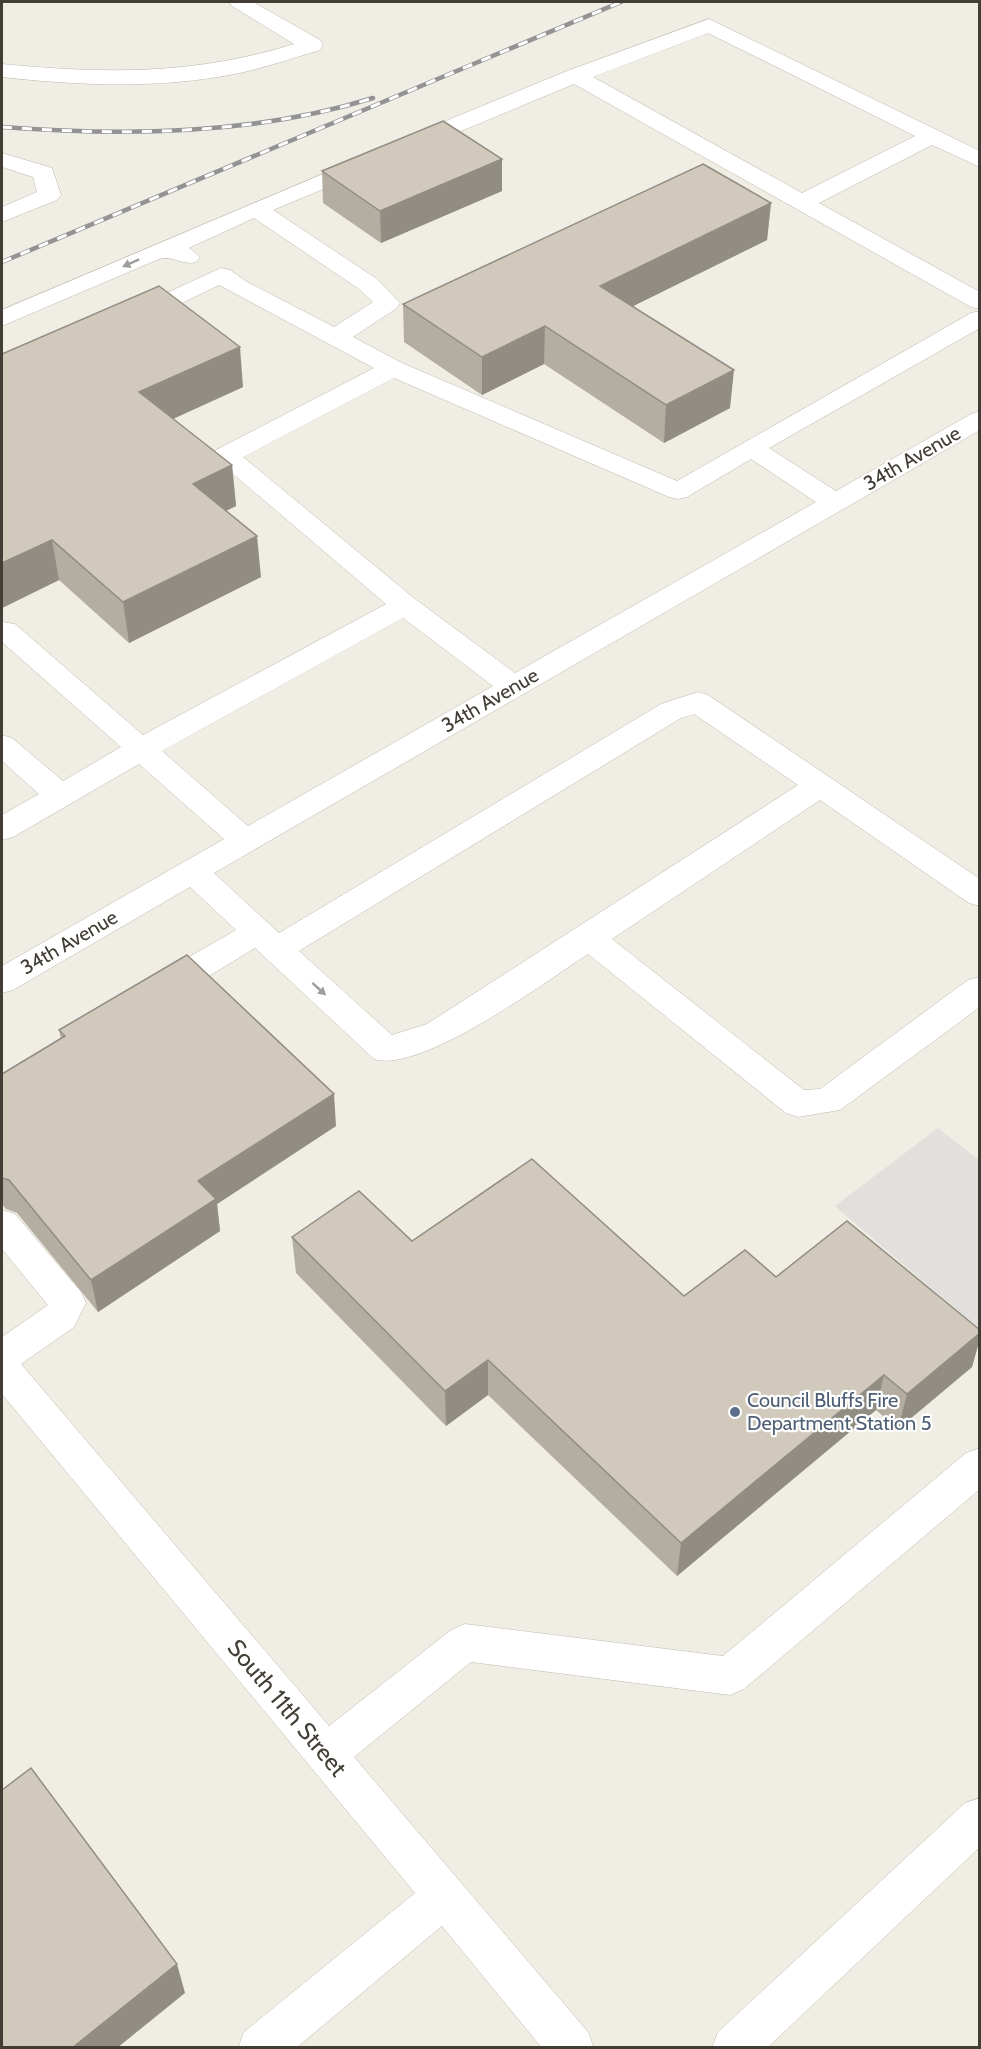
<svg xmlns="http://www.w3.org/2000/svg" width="981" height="2049" font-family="Cabin,sans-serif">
<rect width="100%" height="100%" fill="#f0ede4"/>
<polygon fill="#e1e0dc" points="938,1128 979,1160 979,1329 835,1206"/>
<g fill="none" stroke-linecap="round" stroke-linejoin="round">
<g stroke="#beb8ab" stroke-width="1">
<g id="minor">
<path d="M229,2H253L320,40L323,45L320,50C293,58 267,67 240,73C162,89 81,86 2,77V64C104,74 195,75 294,44L232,6Z"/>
<path d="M709,19L980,151V167L932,145L819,203L980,292V309L971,307L574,84L418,149H402L399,144L402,139L567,71ZM708,33L915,136L802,193L593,77Z"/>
<polygon points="2,153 52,168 61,195 57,200 2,222 2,207 37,192 33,177 2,167"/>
<path d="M363,157L371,159L374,164L371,169L273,210L377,279L400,303L397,308L353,337L402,363L677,481L971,313L980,311V328L769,448L836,491L971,414L980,411V430L214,873L279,933L661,704L698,692L708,695L980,879V906L969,903L820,800L612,939L804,1090L820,1089L968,980L980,977V1007L840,1110L798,1117L786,1113L588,954C545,982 421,1074 374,1059L255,948L173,998L161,1001L149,998L145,989L149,980L236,930L190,887L13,990L2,993V966L224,839L139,764L13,837L2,840V815L39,794L2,761V735L12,738L63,781L121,747L2,642V622L15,624L143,735L386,604L212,456L216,450L374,368L219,285L143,322L134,324L125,322L122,317L125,312L221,268L230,270L247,282L334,327L373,302L359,289L254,218L189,248L200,257L196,262C182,266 173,255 159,259L2,326V310ZM394,378L669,497L678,499L687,497L751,459L816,502L515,673L415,599L243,457ZM403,618L493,686L248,826L162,751ZM694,714L798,785L427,1024L392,1035L299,951L681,718Z"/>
<polygon points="2,1210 15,1214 81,1292 86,1303 74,1327 21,1364 329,1726 451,1630 465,1624 723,1656 966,1453 980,1448 980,1489 744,1689 730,1695 471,1662 354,1757 588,2032 594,2048 542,2048 442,1926 296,2048 238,2048 244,2032 415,1893 2,1394 2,1337 48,1305 2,1249"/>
<polygon points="980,1798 980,1847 767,2048 712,2048 718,2032 965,1803"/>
</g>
</g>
<use href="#minor" fill="#fff" fill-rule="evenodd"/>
<g stroke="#939393" stroke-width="4.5">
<g id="rail">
<path d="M2,127C124,136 255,135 373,98"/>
<polyline points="2,262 621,2"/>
</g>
</g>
<use href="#rail" stroke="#fff" stroke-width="3" stroke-dasharray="10" stroke-linecap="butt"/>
</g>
<g fill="#b4ada1">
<polygon points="502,159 502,191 381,243 323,203 322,171"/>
<polygon points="771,203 767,240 633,306 730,408 664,443 544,364 482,395 404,342 403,304"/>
<polygon points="2,354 243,387 173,419 232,465 236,506 226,511 261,577 129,643 59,580 2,608"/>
<polygon points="59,1030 336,1126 217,1204 220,1231 98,1312 17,1213 6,1209 2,1204 2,1074 61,1039"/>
<polygon points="292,1237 412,1241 684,1296 776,1277 980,1330 980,1338 972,1367 898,1429 876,1410 677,1576 488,1395 446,1426 296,1273"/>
</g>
<g fill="#928d83">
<polygon points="502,159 502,191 381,243 380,211"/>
<polygon points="771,203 767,240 599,323 600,286"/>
<polygon points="545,326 544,364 482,395 482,357"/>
<polygon points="240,347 243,387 144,432 139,392"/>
<polygon points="734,370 730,408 664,443 666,405"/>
<polygon points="232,465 236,506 198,524 193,484"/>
<polygon points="257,536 261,577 129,643 123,602"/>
<polygon points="52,540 59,580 2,608 2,563"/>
<polygon points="334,1094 336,1126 217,1204 220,1231 98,1312 91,1280 198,1181"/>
<polygon points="980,1333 980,1338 972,1367 898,1429 907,1394"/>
<polygon points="488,1360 488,1395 446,1426 445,1391"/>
<polygon points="884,1375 876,1410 677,1576 681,1543"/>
<polygon points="177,1964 185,1993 117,2048 72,2048"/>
</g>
<g fill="#d1c9bb" stroke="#928d83" stroke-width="1.5">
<polygon points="443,121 502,159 380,211 322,171"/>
<polygon points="703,164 771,203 600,286 734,370 666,405 545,326 482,357 403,304"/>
<polygon points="159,286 240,347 139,392 232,465 193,484 257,536 123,602 52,540 2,563 2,354"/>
<polygon points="187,955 334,1094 198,1181 216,1199 91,1280 9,1180 2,1178 2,1074 65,1036 59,1030"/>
<polygon points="532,1159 684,1296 745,1250 776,1277 847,1221 980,1330 980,1333 907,1394 884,1375 681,1543 488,1360 445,1391 292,1237 359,1191 412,1241"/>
<polygon points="31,1768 177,1964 72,2048 2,2048 2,1790"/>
</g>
<defs><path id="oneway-solid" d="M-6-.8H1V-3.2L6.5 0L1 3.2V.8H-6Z" transform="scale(1.5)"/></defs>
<g fill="#a09e9a">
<use href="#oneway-solid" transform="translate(131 263) rotate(156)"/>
<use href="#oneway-solid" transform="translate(319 989) rotate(42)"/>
</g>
<circle fill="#5c6f8a" stroke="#fff" stroke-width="2" cx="735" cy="1412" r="6"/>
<g text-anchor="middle" stroke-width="4.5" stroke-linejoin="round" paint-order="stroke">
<g font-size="20" fill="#423e35" stroke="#fff">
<text transform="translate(912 458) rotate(-30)" y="7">34th Avenue</text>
<text transform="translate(490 700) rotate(-30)" y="7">34th Avenue</text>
<text transform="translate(69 942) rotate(-30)" y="7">34th Avenue</text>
</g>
<g font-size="20" fill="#4e5e75" stroke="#fff" text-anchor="start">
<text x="747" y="1407">Council Bluffs Fire<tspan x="747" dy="23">Department Station 5</tspan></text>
</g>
<g font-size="24" fill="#423e35" stroke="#fff">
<text transform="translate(287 1708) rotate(50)" y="8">South 11th Street</text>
</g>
</g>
<rect width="981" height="2049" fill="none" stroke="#423e35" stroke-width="6"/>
</svg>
